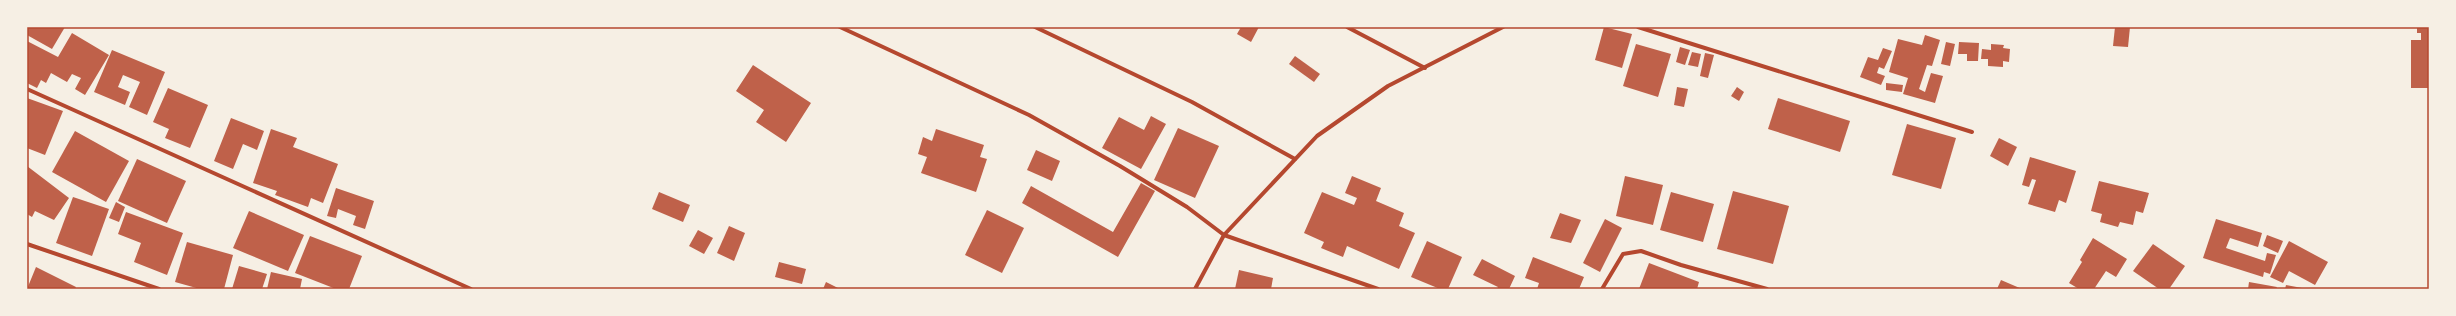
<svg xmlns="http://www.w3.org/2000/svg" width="2456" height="316" font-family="Overpass,sans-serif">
<rect width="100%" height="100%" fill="#f6efe4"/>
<g fill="#bf614a">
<polygon points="27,27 65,27 52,49 27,35"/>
<polygon points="1241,27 1259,27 1251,42 1237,34"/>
<polygon points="1604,27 1632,34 1622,68 1595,60"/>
<polygon points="2115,27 2130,27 2128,47 2113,46"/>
<polygon points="2417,27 2429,27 2429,88 2411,88 2411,40 2421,40 2421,33 2417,33"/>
<polygon points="72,33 109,55 85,95 75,89 81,78 72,74 67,82 51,73 46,83 41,80 37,88 27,83 27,41 58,57"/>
<polygon points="1925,35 1940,40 1932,66 1927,65 1919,89 1925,92 1931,73 1943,76 1935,103 1903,94 1908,78 1889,72 1898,39 1922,45"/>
<polygon points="1946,42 1955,44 1950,66 1941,64"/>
<polygon points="1959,42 1979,43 1978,61 1967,61 1967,54 1958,54"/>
<polygon points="1636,44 1671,54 1658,97 1623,86"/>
<polygon points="1991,44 2004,45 2003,48 2010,49 2009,62 2003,61 2003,67 1988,66 1988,59 1981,59 1982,49 1991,50"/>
<polygon points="1680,47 1690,50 1685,65 1676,62"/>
<polygon points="1883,48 1892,51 1884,69 1879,67 1877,73 1885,76 1881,85 1860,77 1868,57 1878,60"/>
<polygon points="112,50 165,72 147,115 129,107 140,82 123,75 118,87 130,92 125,105 94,92"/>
<polygon points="1692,52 1701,54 1698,67 1688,65"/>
<polygon points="1705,53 1714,55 1708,78 1700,76"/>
<polygon points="1295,56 1320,74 1314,82 1289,64"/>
<polygon points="753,65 811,103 786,142 756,122 764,110 736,91"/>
<polygon points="1886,83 1903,85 1902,92 1886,90"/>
<polygon points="1677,87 1688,89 1684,107 1674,105"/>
<polygon points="1737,87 1744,92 1739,101 1731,96"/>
<polygon points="168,88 208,105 190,148 165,138 169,129 153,122"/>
<polygon points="27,98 63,111 45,155 27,148"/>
<polygon points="1778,98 1850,121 1840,152 1768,129"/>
<polygon points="1151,116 1166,124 1141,169 1102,148 1119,117 1144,130"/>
<polygon points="231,118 264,131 257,150 243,144 233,169 214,161"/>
<polygon points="1907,124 1956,138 1941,189 1892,175"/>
<polygon points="1178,128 1219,146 1195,198 1154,180"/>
<polygon points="271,129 297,138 293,147 338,164 323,203 311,198 308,207 275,195 277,191 253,183"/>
<polygon points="936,129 984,145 980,157 987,159 976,192 921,173 927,157 918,154 923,137 932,141"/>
<polygon points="75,131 129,161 106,202 52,172"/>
<polygon points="1999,138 2017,147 2008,166 1990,156"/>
<polygon points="1036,150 1060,161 1052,181 1027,170"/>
<polygon points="2030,157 2076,171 2066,203 2059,200 2055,212 2028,204 2036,180 2032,179 2029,187 2022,185"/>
<polygon points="137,159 186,181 167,223 118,201"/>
<polygon points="27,166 69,198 54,220 35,211 32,217 27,214"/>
<polygon points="1352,176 1381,188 1376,201 1404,213 1399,226 1415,233 1399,269 1347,246 1343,257 1321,248 1324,242 1304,233 1322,192 1354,205 1357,198 1345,193"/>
<polygon points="1625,176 1663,185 1653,225 1616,216"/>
<polygon points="2099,181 2149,193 2143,213 2136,211 2133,225 2120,222 2118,227 2100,222 2102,214 2091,211"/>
<polygon points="1141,183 1155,191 1118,257 1022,203 1031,186 1113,232"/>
<polygon points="336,188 374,201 365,229 353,225 356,216 338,209 336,218 327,216"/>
<polygon points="1733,191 1789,206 1773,264 1717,249"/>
<polygon points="659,192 690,205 683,222 652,209"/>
<polygon points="1671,192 1714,204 1703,242 1660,230"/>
<polygon points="73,197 109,209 92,256 56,243"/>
<polygon points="116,202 125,207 119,222 109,218"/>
<polygon points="987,210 1024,228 1002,273 965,255"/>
<polygon points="249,211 304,235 288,271 233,248"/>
<polygon points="126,212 183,233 167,275 134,262 141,243 118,234"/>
<polygon points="1560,213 1581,220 1571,243 1550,238"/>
<polygon points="1605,219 1622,228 1600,272 1583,263"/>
<polygon points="2216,219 2262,233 2258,247 2230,238 2226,248 2265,261 2267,253 2276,255 2270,274 2264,272 2263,277 2203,258"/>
<polygon points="729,226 745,233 734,261 717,253"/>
<polygon points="698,230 713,238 704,254 689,246"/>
<polygon points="2267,235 2283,241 2278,253 2263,246"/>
<polygon points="310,236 362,256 349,289 336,289 295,273"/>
<polygon points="2093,238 2127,259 2116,277 2106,271 2094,289 2079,289 2069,283 2082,262 2080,260"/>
<polygon points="1427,241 1462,257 1448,289 1440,289 1411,277"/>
<polygon points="2289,241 2328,262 2315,285 2289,271 2283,283 2270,277"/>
<polygon points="187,242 233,255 224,289 200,289 175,282"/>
<polygon points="2153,244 2185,266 2169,289 2159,289 2133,271"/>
<polygon points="1533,257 1584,277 1579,289 1537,289 1539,283 1525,278"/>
<polygon points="1482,259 1515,276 1509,289 1497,289 1498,287 1473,275"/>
<polygon points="779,262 806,269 802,284 775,277"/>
<polygon points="1649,263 1699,282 1697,289 1639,289"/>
<polygon points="239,266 267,274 262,289 232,289"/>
<polygon points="36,267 76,287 75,289 27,289"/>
<polygon points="1239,270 1273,278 1271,289 1235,289"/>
<polygon points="271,272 302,279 300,289 267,289"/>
<polygon points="2001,280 2022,289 1997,289"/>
<polygon points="826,282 840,289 823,289"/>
<polygon points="2249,282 2277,287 2276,289 2248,289"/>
<polygon points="2286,285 2302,288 2302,289 2285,289"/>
</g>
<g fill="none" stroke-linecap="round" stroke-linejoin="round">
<g stroke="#b5482f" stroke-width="4">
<polyline points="840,27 1029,115 1120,166 1187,207 1224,235 1378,289"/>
<polyline points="1035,27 1192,102 1295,159"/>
<polyline points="1347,27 1425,68"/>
<polyline points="1638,27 1972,132"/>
<polyline points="27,89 471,289"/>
<polyline points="27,244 159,289"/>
<polyline points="1195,289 1224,235 1317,136 1388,86 1503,27"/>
<polyline points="1602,289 1623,254 1641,251 1681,265 1767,289"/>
</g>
</g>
<rect width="2456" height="316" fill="none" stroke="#f6efe4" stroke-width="56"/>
<rect x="28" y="28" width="2400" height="260" fill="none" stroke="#b5482f" stroke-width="1.5"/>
</svg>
